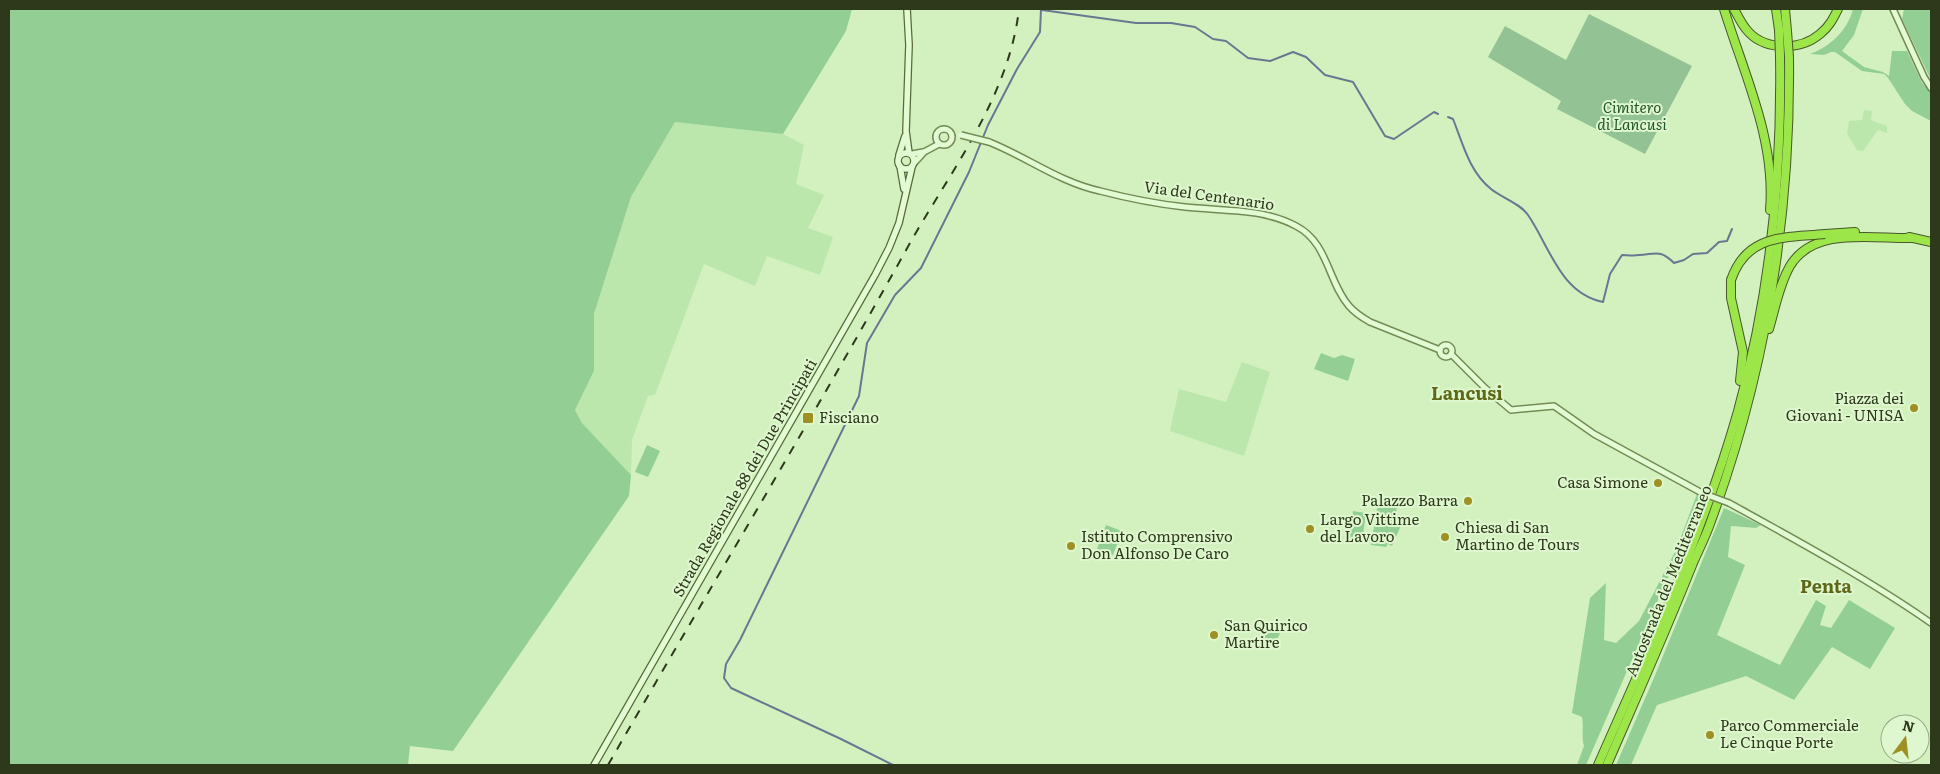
<svg xmlns="http://www.w3.org/2000/svg" width="1940" height="774" font-family="Literata,serif">
<rect width="100%" height="100%" fill="#d3f1bf"/>
<g fill="#bbe7ac">
<polygon points="1864,110 1872,111 1871,120 1887,126 1887,133 1878,130 1863,151 1857,150 1847,134 1849,121 1862,120"/>
<polygon points="675,122 783,134 804,145 796,184 824,195 808,228 833,237 820,275 767,256 755,286 704,264 655,395 648,396 632,440 631,475 582,423 575,410 594,371 594,314 631,197"/>
<polygon points="1242,362 1270,372 1244,456 1170,431 1179,389 1226,402"/>
</g>
<g fill="#93cf94">
<polygon points="9,9 852,9 846,31 783,134 675,122 631,197 594,314 594,371 575,410 582,423 631,475 629,496 453,751 410,746 408,765 9,765"/>
<path d="M1853,9H1863L1854,35L1842,51L1864,67L1883,72L1889,76L1892,51H1907L1922,83L1931,93V121L1912,111L1905,104L1888,78L1884,74L1862,71L1835,52H1831L1824,55L1810,54C1831,46 1847,31 1853,9Z"/>
<polygon points="1904,9 1931,9 1931,80 1902,19"/>
<polygon points="1321,353 1334,358 1342,355 1355,359 1348,381 1314,369"/>
<polygon points="647,445 660,451 648,477 635,472"/>
<path d="M1697,494L1703,497L1586,765H1577L1584,746C1581,736 1584,727 1582,717L1572,713L1590,598L1606,583L1604,640L1616,643L1639,621L1676,550Z"/>
<polygon points="1378,503 1397,506 1394,527 1398,519 1403,521 1392,546 1388,544 1386,547 1371,545"/>
<polygon points="1724,508 1761,525 1756,528 1731,526 1728,557 1745,565 1717,635 1780,665 1816,600 1826,606 1820,625 1831,628 1849,600 1895,628 1870,669 1832,647 1794,700 1746,676 1657,705 1631,765 1616,765 1653,680"/>
<polygon points="1353,511 1366,513 1362,542 1349,541"/>
<polygon points="1106,525 1122,531 1113,555 1097,549"/>
<polygon points="1265,626 1281,631 1274,646 1263,638"/>
</g>
<polygon fill="#93c394" points="1589,14 1692,66 1645,154 1557,109 1561,101 1488,57 1505,26 1566,60"/>
<g fill="none" stroke-linecap="round" stroke-linejoin="round">
<g stroke="#697791" stroke-width="2">
<polyline points="1042,10 1136,23 1171,23 1195,27 1213,39 1226,41 1248,58 1270,61 1293,52 1306,57 1325,75 1353,82 1385,136 1394,139 1434,112 1438,114"/>
<path d="M1448,117L1453,119C1463,144 1469,171 1491,189C1502,198 1520,203 1528,215C1550,247 1560,293 1603,302L1610,274L1622,255C1627,255 1633,256 1639,255C1656,254 1660,249 1674,263L1684,260L1693,254L1707,253L1719,242L1727,241L1732,229"/>
<polyline points="893,765 841,739 731,688 724,678 726,664 740,640 859,396 867,343 895,295 921,268 969,172 988,125 1017,69 1040,32 1041,9"/>
</g>
<g stroke="#748b56" stroke-width="8">
<g id="tertiary">
<polyline points="1893,9 1924,77 1931,88"/>
<circle cx="944" cy="137" r="8"/>
<path d="M989,142C1027,157 1059,182 1100,191C1127,198 1157,204 1185,207C1222,211 1263,208 1296,226C1328,242 1328,282 1349,306C1355,313 1363,318 1370,322L1440,350"/>
<polyline points="912,154 923,152"/>
<polyline points="915,162 924,152 939,144"/>
<circle cx="1446" cy="351" r="6"/>
<polyline points="1451,354 1485,388 1511,410 1554,406 1594,434 1702,493"/>
<path d="M1729,503C1796,540 1868,579 1931,623"/>
</g>
</g>
<g stroke="#586c3a" stroke-width="8">
<g id="secondary">
<polyline points="907,9 909,45 906,131 909,153"/>
<circle cx="906" cy="161" r="8"/>
<polyline points="899,155 905,136"/>
<polyline points="900,166 904,189"/>
<polyline points="594,765 875,275 889,248 899,223 912,167"/>
</g>
</g>
<g stroke="#47582b" stroke-width="10">
<g id="motorway">
<path d="M1724,9C1744,74 1776,140 1770,210"/>
<path d="M1734,9C1738,16 1741,23 1746,29C1763,51 1800,51 1820,34C1829,27 1833,19 1838,9"/>
<polyline points="1776,9 1779,30"/>
<polyline points="1785,9 1787,31"/>
<polyline points="1825,234 1855,232"/>
<polyline points="1909,237 1931,242"/>
<polyline points="1731,280 1731,298 1743,352 1740,381"/>
<path d="M1769,329C1775,309 1779,285 1790,266C1814,226 1873,239 1912,238"/>
<path d="M1598,765C1649,649 1703,534 1738,411C1770,296 1782,175 1780,56"/>
<path d="M1607,765C1636,698 1666,631 1693,563C1699,549 1706,536 1711,521C1765,373 1791,216 1789,57"/>
</g>
</g>
<use href="#tertiary" stroke="#e3fbd3" stroke-width="5"/>
<use href="#secondary" stroke="#e3fbd3" stroke-width="5.5"/>
<use href="#motorway" stroke="#9de64a" stroke-width="8"/>
<path stroke="#2e391c" stroke-width="2" stroke-dasharray="9 9" stroke-linecap="butt" d="M608,765C708,591 812,419 910,243C952,169 1009,96 1019,9"/>
<g stroke="#748b56" stroke-width="8" stroke-linecap="butt">
<g id="tertiary-bridge">
<polyline points="961,135 989,142"/>
<polyline points="1702,493 1729,503"/>
</g>
</g>
<g stroke="#47582b" stroke-width="10" stroke-linecap="butt">
<g id="motorway-bridge">
<polyline points="1779,30 1780,56"/>
<polyline points="1787,31 1789,57"/>
<path d="M1731,280C1747,234 1783,238 1825,234"/>
</g>
</g>
<use href="#tertiary-bridge" stroke="#e3fbd3" stroke-width="5"/>
<use href="#motorway-bridge" stroke="#9de64a" stroke-width="8"/>
</g>
<g fill="#9d9123" stroke="#dff7cf" stroke-width="2">
<circle cx="1914" cy="408" r="5"/>
<rect x="802" y="412" width="12" height="12" rx="2.5"/>
<circle cx="1658" cy="483" r="5"/>
<circle cx="1468" cy="501" r="5"/>
<circle cx="1310" cy="529" r="5"/>
<circle cx="1445" cy="537" r="5"/>
<circle cx="1071" cy="546" r="5"/>
<circle cx="1214" cy="635" r="5"/>
<circle cx="1710" cy="735" r="5"/>
</g>
<g text-anchor="middle" stroke-width="4" stroke-linejoin="round" paint-order="stroke">
<g font-size="15" font-style="italic" fill="#21572a" stroke="#dff7cf">
<text x="1632" y="113">Cimitero<tspan x="1632" dy="17">di Lancusi</tspan></text>
</g>
<g font-size="15" fill="#2e391c" stroke="#dff7cf">
<text transform="translate(1209 196) rotate(8)" y="5">Via del Centenario</text>
<text transform="translate(745 478) rotate(-60)" y="5">Strada Regionale 88 dei Due Principati</text>
<text transform="translate(1669 581) rotate(-68)" y="5">Autostrada del Mediterraneo</text>
</g>
<g font-size="15" fill="#2e391c" stroke="#dff7cf" text-anchor="start">
<text x="1904" y="404" text-anchor="end">Piazza dei<tspan x="1904" dy="17">Giovani - UNISA</tspan></text>
<text x="819" y="423">Fisciano</text>
<text x="1648" y="488" text-anchor="end">Casa Simone</text>
<text x="1458" y="506" text-anchor="end">Palazzo Barra</text>
<text x="1320" y="525">Largo Vittime<tspan x="1320" dy="17">del Lavoro</tspan></text>
<text x="1455" y="533">Chiesa di San<tspan x="1455" dy="17">Martino de Tours</tspan></text>
<text x="1081" y="542">Istituto Comprensivo<tspan x="1081" dy="17">Don Alfonso De Caro</tspan></text>
<text x="1224" y="631">San Quirico<tspan x="1224" dy="17">Martire</tspan></text>
<text x="1720" y="731">Parco Commerciale<tspan x="1720" dy="17">Le Cinque Porte</tspan></text>
</g>
<g font-size="18" font-weight="bold" fill="#5f6819" stroke="#dff7cf">
<text x="1467" y="400">Lancusi</text>
<text x="1826" y="593">Penta</text>
</g>
</g>
<rect width="1940" height="774" fill="none" stroke="#2e391c" stroke-width="20"/>
<g transform="translate(1905 739) rotate(15)"><circle r="24" fill="#dff7cf" stroke="#98ab87"/>
<path d="M0-4L9 19L0 12L-9 19Z" fill="#9d9123"/>
<text y="-8" font-size="14" font-weight="bold" text-anchor="middle" fill="#2e391c">N</text>
</g>
</svg>
